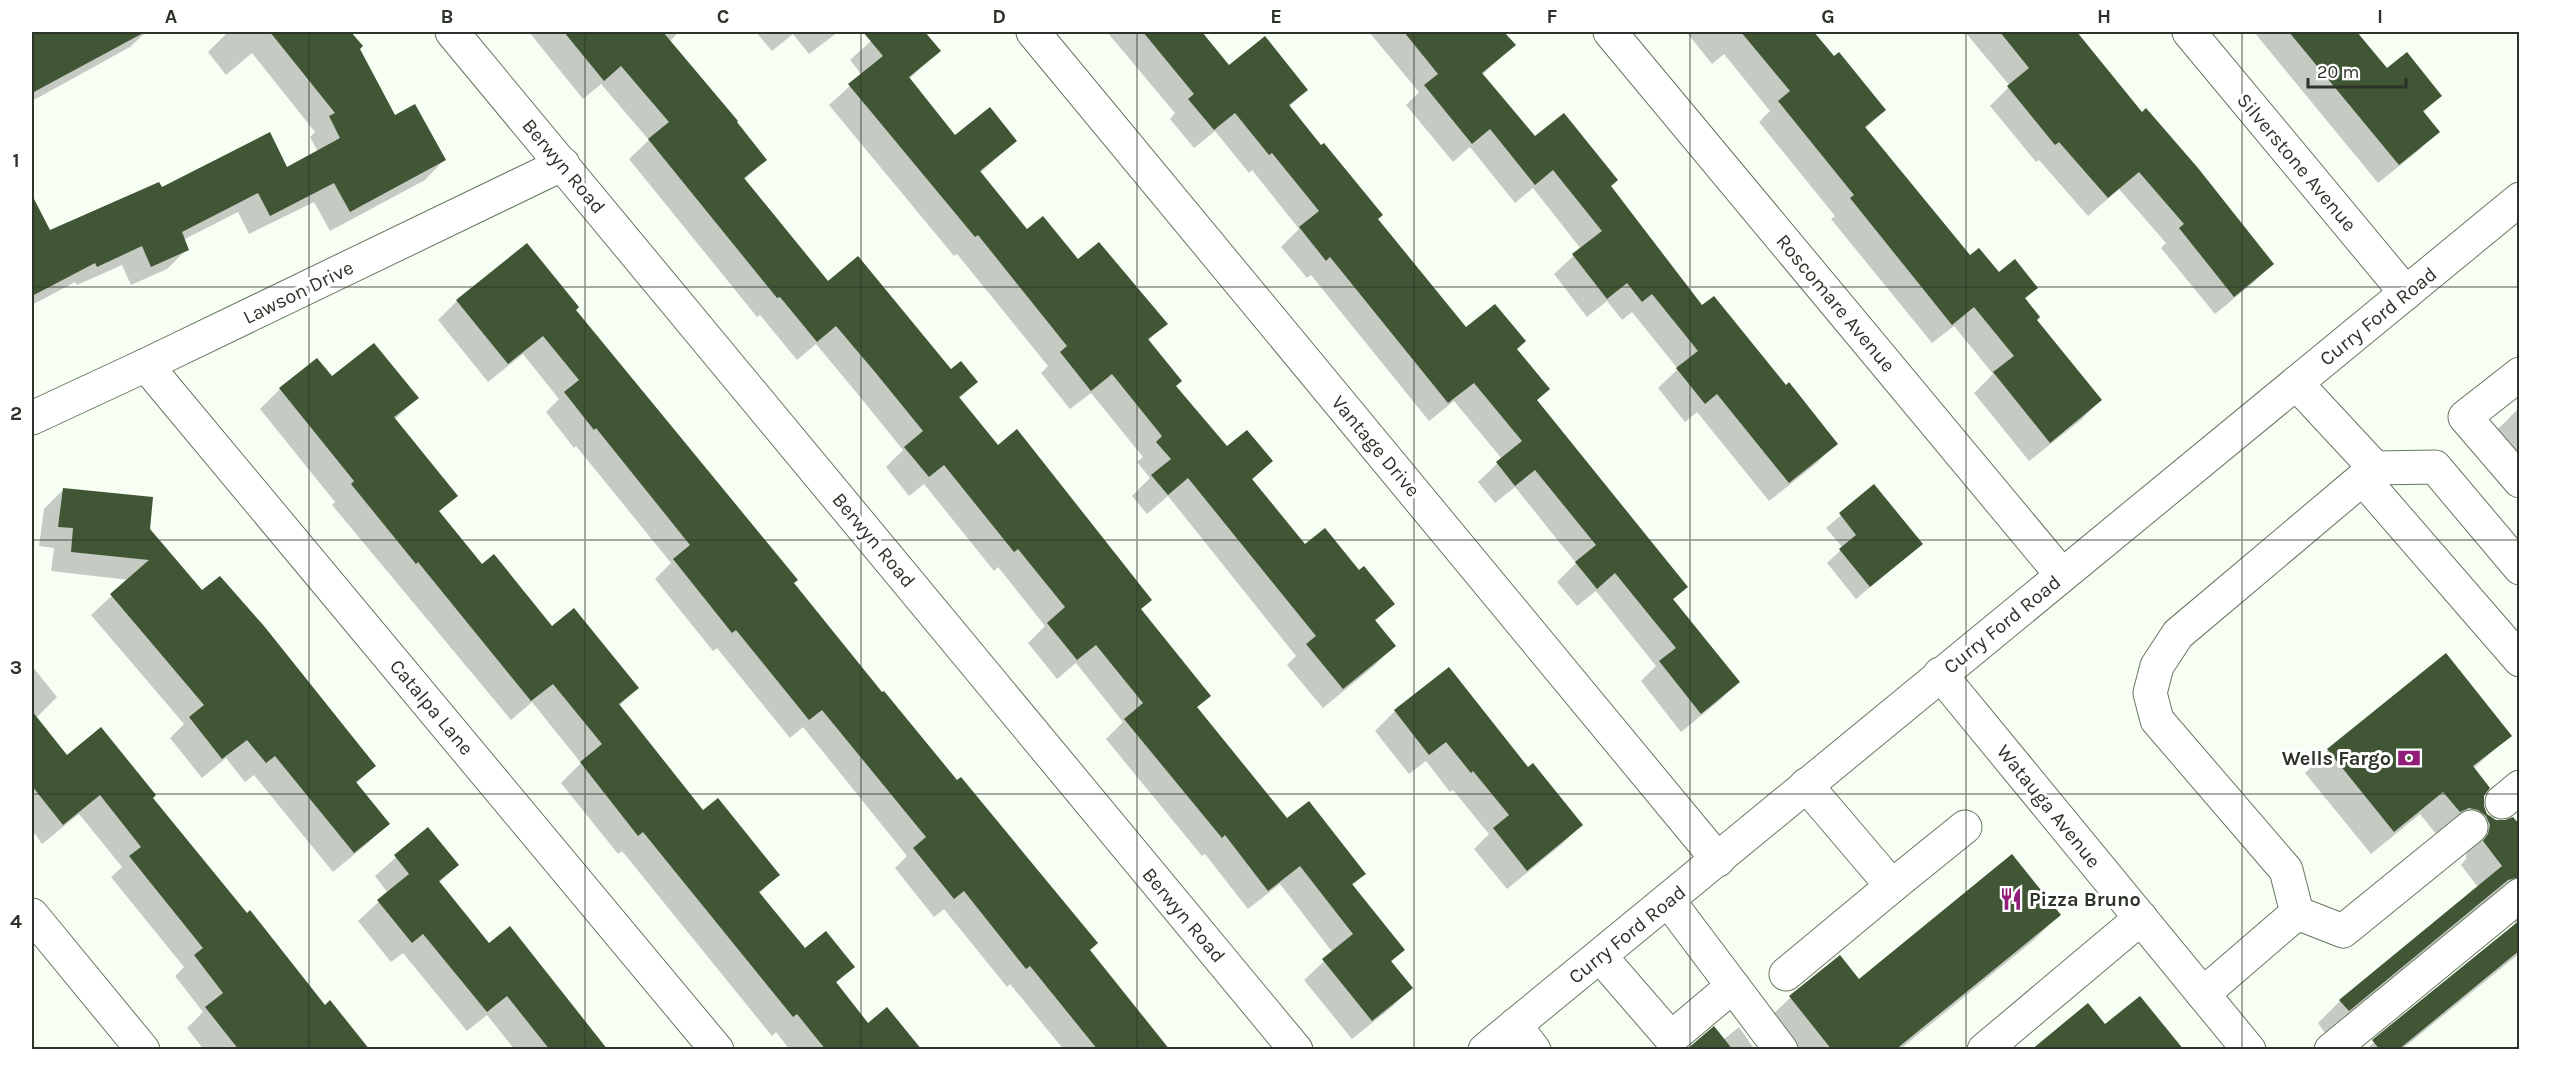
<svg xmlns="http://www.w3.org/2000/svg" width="2551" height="1081" font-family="Karla,sans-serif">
<rect width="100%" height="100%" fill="#f7fef4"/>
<g fill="#0003">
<polygon points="33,32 146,32 130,47 32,101"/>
<polygon points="228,32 349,32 361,46 358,49 395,117 444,160 425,180 330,231 314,202 249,234 238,212 183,240 187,249 167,269 131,285 122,265 77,285 75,282 32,305 32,229 44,223 49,232 161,189 287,169 318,152 310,137 315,132 252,53 226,75 208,52"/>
<polygon points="529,32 674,32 676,35 669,42 765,160 744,180 827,283 951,371 976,382 959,399 1139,610 1209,696 1196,708 1287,820 1364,874 1352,886 1403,950 1391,962 1411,988 1392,1007 1352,1039 1304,980 1333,953 1280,884 1248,909 1205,854 1202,856 1106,739 1123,722 1076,663 1057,679 1028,643 1045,626 998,567 994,571 924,484 909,496 886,467 903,450 856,392 816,344 797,360 760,315 757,317 629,159 649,140 601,84 583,99"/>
<polygon points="756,32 838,32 809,54 793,34 772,51"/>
<polygon points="881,32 924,32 939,51 909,79 955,137 1015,141 980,173 1027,231 1078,261 1166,323 1148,341 1175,386 1227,448 1271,461 1252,480 1305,546 1359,572 1393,604 1374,622 1394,646 1374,666 1323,708 1287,665 1296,656 1168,496 1147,514 1132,496 1150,478 1137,462 1143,457 1091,393 1070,409 1041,373 1048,366 957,254 954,256 829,105 862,75 850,60"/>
<polygon points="1107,32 1200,32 1229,67 1306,90 1289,107 1466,330 1516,349 1548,389 1536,401 1685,587 1672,601 1738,682 1719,701 1681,732 1641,681 1656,666 1596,591 1577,606 1557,582 1576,563 1515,487 1495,503 1478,482 1502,459 1454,401 1429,421 1311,275 1307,278 1281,247 1299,229 1252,170 1249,173 1215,131 1194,148 1170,119 1175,113"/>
<polygon points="1369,32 1502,32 1514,45 1482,75 1534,138 1610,186 1702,307 1785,387 1836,443 1817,463 1769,501 1697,412 1685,422 1658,388 1678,369 1632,312 1622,320 1607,301 1587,317 1554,274 1581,249 1533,188 1515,203 1470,147 1453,162 1406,105 1419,92"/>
<polygon points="1691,32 1812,32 1833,58 1884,110 1865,129 1970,257 1999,274 2036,288 2024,300 2036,320 2100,400 2081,420 2029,461 1974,393 1993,374 1954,326 1932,343 1831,219 1835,216 1759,122 1770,111 1724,54 1712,64 1688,34"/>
<polygon points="1965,32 2076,32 2142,114 2272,264 2253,283 2215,314 2161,248 2166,243 2119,189 2088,216 2039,160 2036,162 1990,106 2010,86"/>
<polygon points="2254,32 2355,32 2386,70 2440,96 2423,113 2438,131 2418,151 2378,183"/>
<polygon points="527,245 574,310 792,584 1168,1050 1064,1050 1010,984 1007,987 944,909 934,917 895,868 907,856 803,727 790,738 717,648 713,651 655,579 671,563 576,446 574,448 546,412 559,399 523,354 488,382 438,320 457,301"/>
<polygon points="316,360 332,379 417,398 394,420 456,495 438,513 482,566 552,628 637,688 619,706 703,812 778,874 759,894 804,950 853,966 835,984 868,1025 907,1050 790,1050 776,1032 772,1036 622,851 618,854 561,783 581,763 532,702 511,720 332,505 335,502 260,409 280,389"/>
<polygon points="2520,407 2520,458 2497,430"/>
<polygon points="1874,487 1921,544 1856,599 1827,563 1843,548 1826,528"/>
<polygon points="64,489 149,530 202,592 374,766 356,784 388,824 368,843 333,872 254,775 245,782 226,758 202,778 170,738 184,724 91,615 129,580 51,571 54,548 39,546 44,509"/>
<polygon points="32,666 57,697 35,719 66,757 151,798 325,1007 368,1050 204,1050 187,1028 203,1012 175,976 184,967 111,877 122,867 79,814 42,844 32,830"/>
<polygon points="1449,669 1528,769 1581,825 1561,845 1507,889 1474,849 1489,834 1453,790 1450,792 1426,761 1409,774 1375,731 1395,711"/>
<polygon points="2510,735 2473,769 2483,796 2482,806 2486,814 2494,821 2520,827 2520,953 2401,1050 2365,1050 2515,925 2516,915 2492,899 2484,903 2325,1033 2318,1023 2340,1001 2478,887 2461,865 2466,859 2467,848 2436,834 2420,814 2371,854 2305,773 2328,750"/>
<polygon points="428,829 457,865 439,883 489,945 606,1050 515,1050 487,1015 467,1031 403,953 391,962 358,921 388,893 375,876"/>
<polygon points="2059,915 2034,940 1899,1050 1786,1050 1764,1023 1790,998 1839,957 1858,981"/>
<polygon points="1739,1027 1755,1050 1689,1050 1723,1040"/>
</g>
<g fill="#405635">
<polygon points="32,32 145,32 32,93"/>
<polygon points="270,32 351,32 363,46 360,49 395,115 415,104 446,160 350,212 334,183 270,216 258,193 182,232 189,250 151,267 142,246 97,267 95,263 32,296 32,195 50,230 159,182 162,187 270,132 287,167 340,138 329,116 335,113"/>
<polygon points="564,32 663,32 738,121 737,122 767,160 744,178 828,281 858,256 951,369 961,361 978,382 959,397 998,445 1017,429 1152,600 1141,609 1211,696 1197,707 1287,818 1309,801 1366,874 1352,884 1405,950 1391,961 1413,988 1372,1021 1322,959 1353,934 1300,866 1268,891 1225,835 1222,838 1124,719 1143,703 1096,645 1077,660 1047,623 1065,607 1018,549 1014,552 944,465 929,477 904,447 923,431 875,372 836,326 817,342 780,297 777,298 648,139 669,122 621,66 604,81"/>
<polygon points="863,32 925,32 941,51 909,77 955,135 990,107 1017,141 980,171 1027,229 1043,216 1078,259 1099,242 1168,324 1148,339 1182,381 1176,386 1227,446 1247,430 1273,461 1252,479 1305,544 1325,528 1359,570 1364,566 1395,604 1375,620 1396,646 1343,689 1306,644 1316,636 1188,478 1168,495 1151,475 1171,459 1156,442 1162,436 1112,374 1091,391 1060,352 1067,346 978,235 975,237 848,84 883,56"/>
<polygon points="1143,32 1202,32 1229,65 1265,36 1308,90 1289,105 1321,145 1324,143 1383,215 1378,219 1466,327 1495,304 1526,341 1517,349 1550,389 1537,400 1688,587 1673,599 1740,682 1701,714 1659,661 1676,648 1615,573 1597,589 1575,562 1596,545 1535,470 1515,486 1496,462 1522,441 1474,383 1448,403 1330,257 1326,261 1299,227 1319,211 1272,153 1269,155 1235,113 1214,130 1188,99 1194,94"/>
<polygon points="1404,32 1504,32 1516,45 1482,73 1535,136 1564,113 1618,180 1611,186 1702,305 1714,296 1786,385 1789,382 1838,444 1789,483 1717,394 1705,404 1676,368 1698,351 1652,294 1642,302 1627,283 1607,299 1572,254 1602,231 1553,170 1535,185 1490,129 1472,144 1424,85 1438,74"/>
<polygon points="1741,32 1814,32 1834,56 1839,52 1886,110 1865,127 1970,255 1979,248 1999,272 2015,259 2038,288 2025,298 2040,317 2037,320 2102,400 2050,443 1993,372 2014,356 1974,307 1952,325 1850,198 1854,195 1778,101 1790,91"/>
<polygon points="2000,32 2077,32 2142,112 2146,108 2198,168 2274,264 2234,297 2179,228 2184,224 2139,172 2108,198 2059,142 2055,145 2007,86 2029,68"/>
<polygon points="2289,32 2357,32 2387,68 2407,52 2442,96 2423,111 2440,132 2399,165"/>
<polygon points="527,243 579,307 576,310 798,580 794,583 882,692 884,691 957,780 961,777 1098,943 1090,950 1170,1050 1098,1050 1030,966 1026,969 964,891 954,899 913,848 926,837 822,710 809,720 736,630 732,633 673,559 690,545 596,428 594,430 564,392 579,380 543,336 508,364 456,300"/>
<polygon points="374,343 419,398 394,417 458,496 439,511 482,564 494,554 552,626 574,608 639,688 619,704 703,810 718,798 780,875 759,892 805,948 826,931 855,967 836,982 868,1023 887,1007 922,1050 826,1050 797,1014 793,1017 643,832 638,836 580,762 602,744 553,684 531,701 418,562 416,564 351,484 354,481 279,388 317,358 332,376"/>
<polygon points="1874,484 1923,544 1870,587 1839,549 1856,535 1839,513"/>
<polygon points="63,488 153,497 150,529 202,590 220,576 264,626 376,766 356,782 390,824 354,853 275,756 266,763 247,740 222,759 189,717 204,705 110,594 149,560 71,552 73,528 58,527"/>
<polygon points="2446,653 2512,736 2473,766 2490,788 2484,796 2484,806 2487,814 2496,820 2505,820 2513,817 2520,825 2520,877 2508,880 2349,1011 2339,1000 2502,866 2483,841 2488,834 2490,825 2486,816 2478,810 2469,808 2460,812 2443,792 2394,832 2327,749"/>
<polygon points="1449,667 1528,767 1533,763 1583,825 1527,871 1493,828 1509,815 1473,771 1471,773 1446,742 1429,755 1394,710"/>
<polygon points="32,711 67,755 101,727 156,795 153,798 247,913 250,910 325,1005 330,1000 370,1050 239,1050 205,1007 223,993 194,955 203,948 129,856 141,847 100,795 63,825 32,786"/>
<polygon points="428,827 459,865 439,881 489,943 510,926 608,1050 550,1050 507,996 487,1012 423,934 412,943 377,900 409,874 394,855"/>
<polygon points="2012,854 2061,915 1895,1050 1832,1050 1789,996 1840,955 1859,979"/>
<polygon points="2520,920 2520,950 2398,1050 2380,1050 2372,1040"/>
<polygon points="2140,996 2184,1050 2031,1050 2088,1003 2105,1024"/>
<polygon points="1714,1026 1733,1050 1686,1050"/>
</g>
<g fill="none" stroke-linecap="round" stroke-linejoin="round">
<g stroke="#697762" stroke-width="35">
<g id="minor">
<polyline points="452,32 1296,1050"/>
<polyline points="1033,32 1718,860"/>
<polyline points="1610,32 2062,575"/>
<polyline points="2189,32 2406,293"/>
<polyline points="146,365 717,1050"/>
<polyline points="2520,374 2465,417 2520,481"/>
<polyline points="2296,383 2375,468 2178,634 2157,666 2150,693 2157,720 2286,870 2297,913"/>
<polyline points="32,418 146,365 563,164"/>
<polyline points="2375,468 2435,467 2520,568"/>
<polyline points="2363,479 2520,660"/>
<polyline points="1940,674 2249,1050"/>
<polyline points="2502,802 2520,787"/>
<polyline points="1892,886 1965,827"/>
<polyline points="1668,900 1781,1050"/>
<polyline points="32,915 143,1050"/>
<polyline points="1600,956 1671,1038 1733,986"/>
<polyline points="1786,974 1892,886 1806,785"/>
<polyline points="2203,994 2297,913 2343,931 2471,827"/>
<polyline points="1515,1025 1534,1050"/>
<polyline points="1485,1050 2520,199"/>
<polyline points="1984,1050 2141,918"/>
<polyline points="2331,1050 2520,895"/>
</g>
</g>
<use href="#minor" stroke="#fff" stroke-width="33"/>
</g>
<path fill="none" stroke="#2c3329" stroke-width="1.5" stroke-opacity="0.55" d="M309,32V1050M585,32V1050M861,32V1050M1137,32V1050M1414,32V1050M1690,32V1050M1966,32V1050M2242,32V1050M32,287H2520M32,540H2520M32,794H2520"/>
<defs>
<g id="bank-bare" transform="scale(1.8)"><path d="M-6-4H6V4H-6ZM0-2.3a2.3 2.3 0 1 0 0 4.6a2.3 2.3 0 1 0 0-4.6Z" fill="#931d7a" stroke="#fff" stroke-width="2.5" paint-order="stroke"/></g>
<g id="restaurant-bare" transform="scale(1.8)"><path d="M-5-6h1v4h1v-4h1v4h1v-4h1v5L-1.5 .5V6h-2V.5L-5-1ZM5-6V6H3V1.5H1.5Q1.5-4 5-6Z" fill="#931d7a" stroke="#fff" stroke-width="2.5" paint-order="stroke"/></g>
</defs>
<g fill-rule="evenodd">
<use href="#bank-bare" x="2409" y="758"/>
<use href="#restaurant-bare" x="2011" y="899"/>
</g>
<g text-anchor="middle" stroke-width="6" stroke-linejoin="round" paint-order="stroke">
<g font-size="20" fill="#2c3329" stroke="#fff">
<text transform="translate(2297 162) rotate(50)" y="7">Silverstone Avenue</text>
<text transform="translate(564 166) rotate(50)" y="7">Berwyn Road</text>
<text transform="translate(298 292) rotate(-26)" y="7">Lawson Drive</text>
<text transform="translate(1836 303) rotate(50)" y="7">Roscomare Avenue</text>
<text transform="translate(2378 316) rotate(-39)" y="7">Curry Ford Road</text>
<text transform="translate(1376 446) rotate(50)" y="7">Vantage Drive</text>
<text transform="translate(874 540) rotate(50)" y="7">Berwyn Road</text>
<text transform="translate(2002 624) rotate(-39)" y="7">Curry Ford Road</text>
<text transform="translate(432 707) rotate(50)" y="7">Catalpa Lane</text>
<text transform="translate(2049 806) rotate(51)" y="7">Watauga Avenue</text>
<text transform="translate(1184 915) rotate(50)" y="7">Berwyn Road</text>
<text transform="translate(1627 934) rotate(-39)" y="7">Curry Ford Road</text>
</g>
<g font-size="20" font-weight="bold" fill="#2c3329" stroke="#fff" text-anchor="end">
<text x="2391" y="765">Wells Fargo</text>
<text x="2029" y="906" text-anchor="start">Pizza Bruno</text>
</g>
</g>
<rect width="2551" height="1081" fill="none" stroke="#ffffff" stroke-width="66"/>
<path d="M2308 78v9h98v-9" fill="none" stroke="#2c3329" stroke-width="3"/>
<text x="2317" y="78" font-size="18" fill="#2c3329" stroke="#ffffff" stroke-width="4.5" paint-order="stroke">20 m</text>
<rect x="33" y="33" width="2485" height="1015" fill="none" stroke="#2c3329" stroke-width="2"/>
<g font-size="20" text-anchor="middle" font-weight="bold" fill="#2c3329">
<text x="171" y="23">A</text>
<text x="447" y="23">B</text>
<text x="723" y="23">C</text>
<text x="999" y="23">D</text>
<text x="1276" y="23">E</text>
<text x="1552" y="23">F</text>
<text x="1828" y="23">G</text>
<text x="2104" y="23">H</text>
<text x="2380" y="23">I</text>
<text x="16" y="167">1</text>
<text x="16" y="420">2</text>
<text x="16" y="674">3</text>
<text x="16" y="928">4</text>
</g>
</svg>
